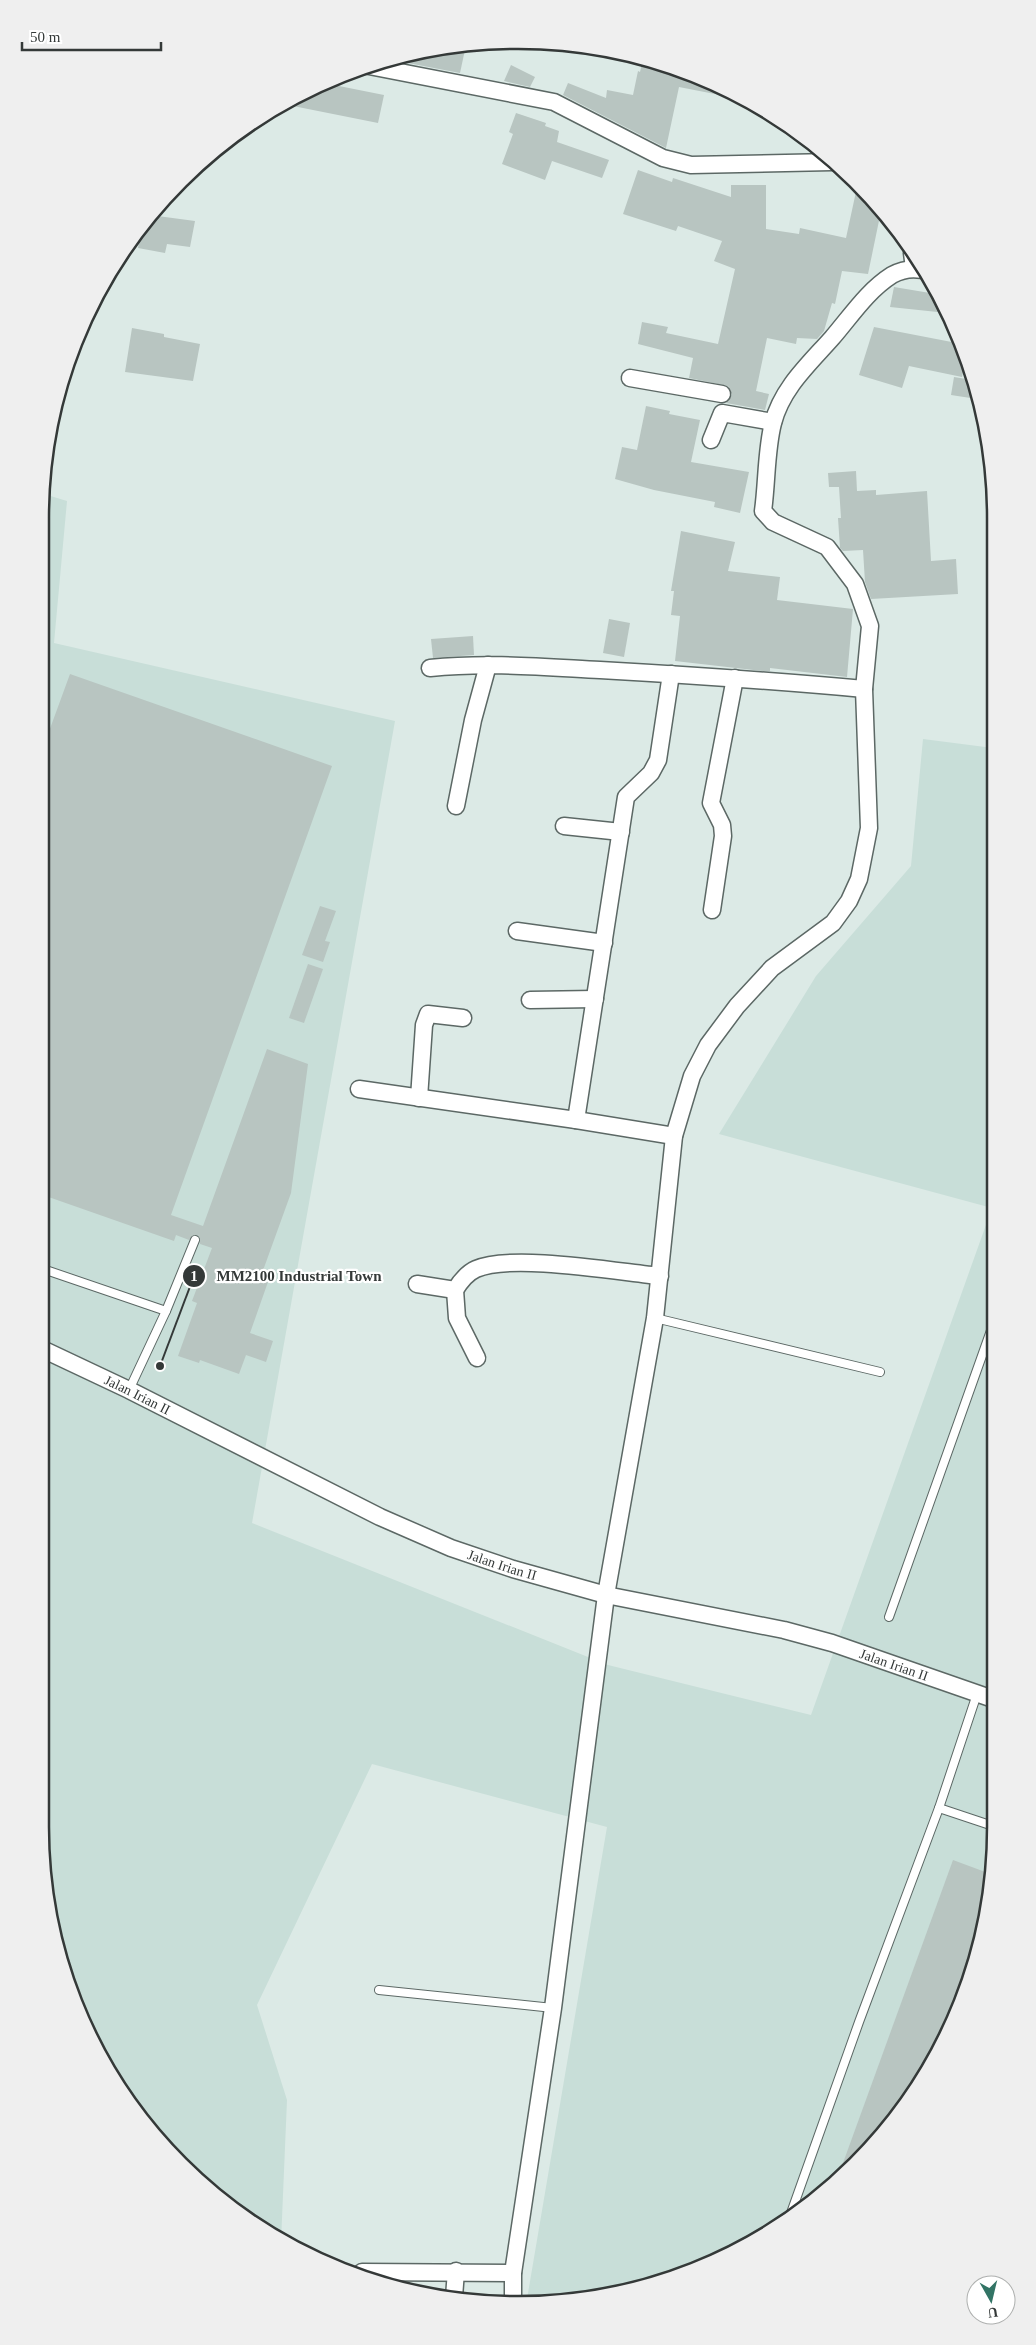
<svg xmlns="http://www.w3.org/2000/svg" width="1036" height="2345" font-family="'Times New Roman',serif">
<rect width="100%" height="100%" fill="#dceae6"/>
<polygon fill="#c8ded8" points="44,494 67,501 54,643 395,721 252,1523 608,1665 811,1715 992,1208 719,1134 816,976 911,866 923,739 993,748 996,1827 971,1981 878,2142 757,2241 671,2280 581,2301 527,2299 607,1827 372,1764 257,2005 287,2100 281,2242 158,2142 104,2066 65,1981 40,1827 40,518"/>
<g fill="#b8c5c1">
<polygon points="466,45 460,73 387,59 395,56"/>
<polygon points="643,59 672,65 721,92 720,95 679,87 666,148 563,95 568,83 606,98 607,90 633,95 638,71 640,72"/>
<polygon points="511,65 535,77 530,87 504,81"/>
<polygon points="324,83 384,95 378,123 283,104 307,89"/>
<polygon points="516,113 546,123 545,126 559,131 557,142 609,160 602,178 552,161 545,180 502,164 513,134 509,132"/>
<polygon points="638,170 672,182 673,178 731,197 731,185 766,185 766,229 799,234 800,228 846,238 857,187 881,211 868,274 842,271 835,304 832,303 824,331 817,339 797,338 796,344 767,338 756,391 769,394 765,410 726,403 732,395 728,386 689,378 693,358 638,344 642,322 668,327 666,333 718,344 735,269 714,261 722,241 678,226 676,231 623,214"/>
<polygon points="150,215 195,221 190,247 167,244 165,253 138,248 142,226"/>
<polygon points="894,287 936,294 947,313 890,307"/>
<polygon points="874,327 962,344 966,359 962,377 909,366 902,388 859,375"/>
<polygon points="132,328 164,334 164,337 200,344 193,381 125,372"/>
<polygon points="954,377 972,380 977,399 951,395"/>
<polygon points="646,406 670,411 669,414 700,420 691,462 749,472 740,513 714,507 715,502 654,490 615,479 622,447 637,450"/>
<polygon points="856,471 857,491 876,490 876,495 927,491 931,561 956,559 958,594 871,599 865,582 863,550 843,551 840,548 838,518 841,518 839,487 829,487 828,473"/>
<polygon points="681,531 735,542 728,571 780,577 777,600 853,609 847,677 770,668 770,671 762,671 675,661 680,616 671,615 674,591 671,591"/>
<polygon points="609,619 630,623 624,657 603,653"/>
<polygon points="473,636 474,655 433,658 431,639"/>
<polygon points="70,674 332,766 171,1215 203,1226 267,1049 308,1064 291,1193 261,1276 269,1279 250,1333 273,1341 266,1362 246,1355 239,1374 200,1360 199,1363 178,1356 197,1303 192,1301 212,1248 200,1244 199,1236 194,1235 189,1240 176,1235 174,1241 40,1194 40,756"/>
<polygon points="320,906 336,911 325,941 330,942 323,962 302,955"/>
<polygon points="308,964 323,969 304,1023 289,1018"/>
<polygon points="953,1860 988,1873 971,1981 932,2066 878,2142 839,2174"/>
</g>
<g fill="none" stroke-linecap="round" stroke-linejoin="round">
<g stroke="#5c6865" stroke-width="10">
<g id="lane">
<polyline points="40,1268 166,1311"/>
<polyline points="655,1318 880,1372"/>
<polyline points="129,1390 166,1311 195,1240"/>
<polyline points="889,1617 994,1322"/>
<polyline points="939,1808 996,1827"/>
<polyline points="379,1990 553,2008"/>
<polyline points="791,2213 859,2022 939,1808 977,1694"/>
</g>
</g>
<g stroke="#5c6865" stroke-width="19">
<g id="street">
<polyline points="369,66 554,102 663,158 691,165 832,162"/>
<polyline points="912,253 914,268"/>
<polyline points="630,378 722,394"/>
<polyline points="711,440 722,413 773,422"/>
<path d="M430,668C487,662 543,667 600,670C688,675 776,681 864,689"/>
<polyline points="456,806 473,720 488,665"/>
<polyline points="564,826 621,832"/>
<polyline points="712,910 723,836 722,825 711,803 735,678"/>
<polyline points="517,931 604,943"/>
<polyline points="530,1000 595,999"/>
<polyline points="359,1089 576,1120 674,1136"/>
<polyline points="419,1098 424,1025 428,1014 463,1018"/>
<polyline points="576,1120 626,797 651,773 658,760 671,674"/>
<path d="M417,1284L455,1290C460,1282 467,1273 476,1269C511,1253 619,1272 660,1276"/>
<polyline points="455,1290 457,1318 477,1358"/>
<path id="s1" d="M40,1348L129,1390L380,1517L451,1548L513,1569L606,1595L784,1630L832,1643L996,1700"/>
<polyline points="362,2272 513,2273"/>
<polyline points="454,2297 456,2271"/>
<path d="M513,2299V2273L553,2008L606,1595L655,1318L674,1136L692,1076L708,1045L737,1006L772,968L833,923L849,901L859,879L869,828L864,689L870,626L855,584L827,547L773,522L763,511C767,483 766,450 773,423C782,388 809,364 832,338C851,316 867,291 892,275C901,270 912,268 922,270"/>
</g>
</g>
<use href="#lane" stroke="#fff" stroke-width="8"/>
<use href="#street" stroke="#fff" stroke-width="16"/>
</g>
<g text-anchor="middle" stroke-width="4.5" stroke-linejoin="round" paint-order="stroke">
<g font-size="14" fill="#343938" stroke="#fff">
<text dy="5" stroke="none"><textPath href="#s1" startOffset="108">Jalan Irian II</textPath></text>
<text dy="5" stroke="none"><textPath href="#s1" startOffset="511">Jalan Irian II</textPath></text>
<text dy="5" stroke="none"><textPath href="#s1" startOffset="916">Jalan Irian II</textPath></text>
</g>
</g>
<path d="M0 0H1036V2345H0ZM518 49H518A469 469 0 0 1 987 518V1827A469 469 0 0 1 518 2296H518A469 469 0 0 1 49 1827V518A469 469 0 0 1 518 49Z" fill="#efefef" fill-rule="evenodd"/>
<path fill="none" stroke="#343938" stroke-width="2.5" d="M518 49H518A469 469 0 0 1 987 518V1827A469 469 0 0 1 518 2296H518A469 469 0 0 1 49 1827V518A469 469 0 0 1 518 49Z"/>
<path fill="none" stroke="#343938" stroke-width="2" d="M160 1366L194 1276"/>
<g fill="#343938" stroke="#fff" stroke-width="2">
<circle cx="160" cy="1366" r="5"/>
<circle cx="194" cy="1276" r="12"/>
</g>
<g font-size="15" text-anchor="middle" font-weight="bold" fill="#fff">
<text x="194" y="1281">1</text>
</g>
<g font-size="15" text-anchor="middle" font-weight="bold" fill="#343938" stroke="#fff" stroke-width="4.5" stroke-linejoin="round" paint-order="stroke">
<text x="299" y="1281">MM2100 Industrial Town</text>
</g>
<g transform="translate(991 2300) rotate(172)"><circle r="24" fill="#ffffff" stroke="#aeb0af"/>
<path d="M0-4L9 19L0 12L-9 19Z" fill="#327465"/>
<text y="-8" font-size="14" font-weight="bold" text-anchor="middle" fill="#343938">U</text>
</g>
<path d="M22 42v8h139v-8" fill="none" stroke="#343938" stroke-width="2.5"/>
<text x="30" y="42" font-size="15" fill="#343938" stroke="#ffffff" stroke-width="4" paint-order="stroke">50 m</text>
</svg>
